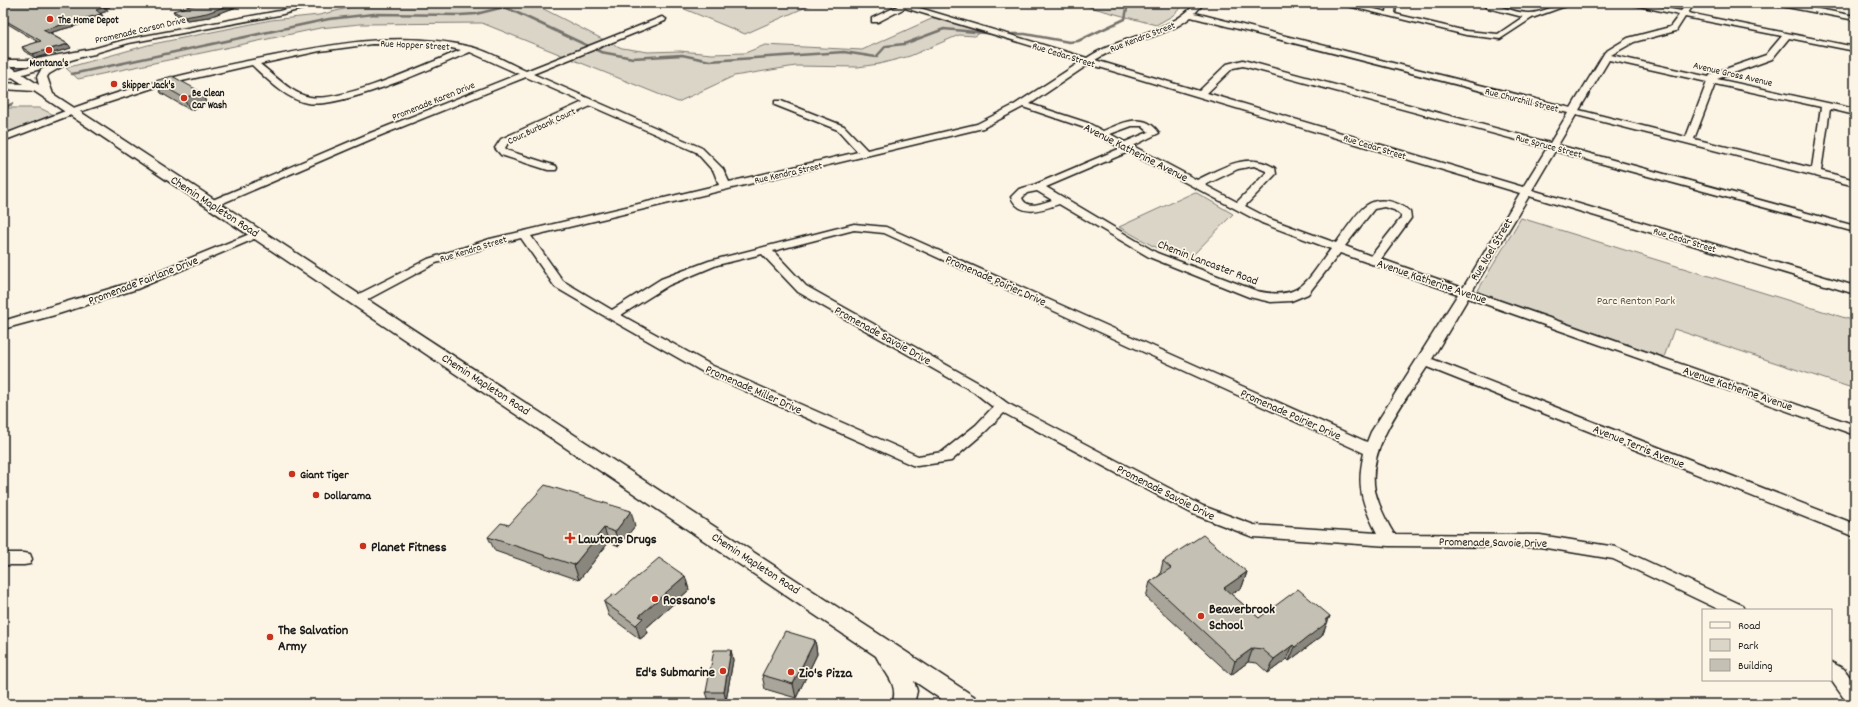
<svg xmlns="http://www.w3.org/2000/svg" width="1858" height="707" font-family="Dekko,sans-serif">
<rect width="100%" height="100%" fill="#fcf5e5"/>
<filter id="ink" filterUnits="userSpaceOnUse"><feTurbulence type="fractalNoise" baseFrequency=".025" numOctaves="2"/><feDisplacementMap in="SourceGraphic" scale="8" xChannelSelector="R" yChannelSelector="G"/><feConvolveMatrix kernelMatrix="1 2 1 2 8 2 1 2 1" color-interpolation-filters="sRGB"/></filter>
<g filter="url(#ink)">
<g fill="#dbd5c8" stroke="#7c7872">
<polygon points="463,3 532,3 606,41 622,48 648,52 680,51 712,54 745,53 765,45 862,50 938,16 985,30 975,36 959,35 910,56 879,64 858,67 796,66 734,76 678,102 482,23 360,24 320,28 78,79 66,68 148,45 271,20 319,15 352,7"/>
<polygon points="670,3 815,3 745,34"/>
<polygon points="1075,3 1186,3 1172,16 1156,25"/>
<polygon points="3,108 40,108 54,115 3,134"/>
<polygon points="1195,192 1233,214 1189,259 1153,246 1119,227"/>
<polygon points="1521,218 1855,321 1855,389 1674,329 1664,357 1477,292"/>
</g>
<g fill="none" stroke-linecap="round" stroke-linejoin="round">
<g stroke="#75726c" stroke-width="2.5">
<polyline points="1002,34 1025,34 1069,42 1078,41 1125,19 1128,3"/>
<polyline points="72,74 329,19 374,14 460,15 476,14 500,8 509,9 601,52 633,58 682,55 710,61 844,52 876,57 886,46 904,44 944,29 996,34"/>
<polyline points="3,108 12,104"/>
</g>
<g stroke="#1c1c1c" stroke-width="3">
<g id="minor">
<polygon points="311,3 324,3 279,15 129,43 3,80 3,74 128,39 279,11"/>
<path d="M891,3H903L1087,58C1121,35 1168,35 1196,3H1204L1195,13L1571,108L1605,52L1628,38L1670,27L1679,15L1626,3H1641L1681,11L1687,3H1695L1688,13L1855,47V51L1789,38L1772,59L1717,79L1855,109V115L1830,109L1821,171L1855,180V186L1576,115L1558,145L1855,226V232L1555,151L1532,190L1855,286V294L1529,196L1472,291L1855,425V435L1468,298L1432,359L1855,524V537L1427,367C1405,401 1366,448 1375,491C1379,506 1386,521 1394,534L1540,535L1616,547L1742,605L1744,610H1720L1613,559L1540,547L1389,546L1253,537L1193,514L1004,413L986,431L951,461L917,466L912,465L703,372L601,314L555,287L521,238L497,244L436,263L361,303H353L351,300L353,297L428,259L490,239L719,185L714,172L696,152L591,106L508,143L505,148L509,151L556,166L557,168L556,170H548L501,155L495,148L501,139L583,102L526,77L374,138L216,206H208L207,204L208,202L368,134L519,74L470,52C435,67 342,109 307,103C286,99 267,79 252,65L156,87L76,113L3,141V135C52,116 101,96 152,83C192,72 232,64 273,56C338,43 405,31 471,47C489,51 508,63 526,71L662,17L666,19L665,21L533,74L702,148L723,169L729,182L858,152L838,130L775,105V101H781L844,126L867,150L977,124L1014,105L1082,61L905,8L878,22H872V18L898,6ZM1191,17L1568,113L1550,143L1243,60L1227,64L1199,91L1095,60C1125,41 1163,39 1191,17ZM1685,17L1782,36L1766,55L1711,74L1709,77L1611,55L1634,42L1676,31ZM372,44L436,45L461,50C429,63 342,103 310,97C292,94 274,75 260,64L320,51ZM1609,60L1707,82L1686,137L1579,110ZM1089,64L1520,193L1463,288L1381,259L1411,218L1410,212C1400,202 1380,196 1367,205C1358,210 1343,234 1336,243L1270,219L1245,206L1276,174L1275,168C1248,151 1222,168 1197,180L1133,146L1159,133C1145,111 1122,123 1103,131L1088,123L1030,104ZM1243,66L1547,148L1523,187L1207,93L1233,68ZM1715,84L1821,107L1812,168L1694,139ZM1023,107L1082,127L1121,148L1034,185L1019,189L1011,197C1020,218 1042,210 1059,204L1149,257L1249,297L1271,302L1291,301L1308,294L1340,253L1458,294L1371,432L1367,442L886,227L854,224L709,261L661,279L612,310L563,281L531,236L983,128ZM1132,126H1142L1149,132L1125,142L1110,134ZM1128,152L1262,223L1331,249C1306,281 1302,301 1257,291L1157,253L1046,187ZM1254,166L1266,171V173L1237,202L1205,185L1238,169ZM1037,191L1052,200C1042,203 1027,210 1022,198L1027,193ZM1384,207L1394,210L1401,215V218L1371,256L1345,246L1374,209ZM854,230L884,233L1364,453C1356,486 1362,504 1377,533L1254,525L1203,506L1007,403L984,386L806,286L773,251ZM762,254L798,292L974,392L993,407L976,425L942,452L918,456L713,366L621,315L669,285L717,265Z"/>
<path d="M1336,3H1350L1387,12L1388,3H1396L1395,14L1466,31L1498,34L1523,17L1488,8L1482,3C1498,3 1512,13 1528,13C1540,14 1557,3 1574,3L1532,18L1500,39L1466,35Z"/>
<polygon points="1772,3 1788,3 1855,16 1855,20 1776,5"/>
<polygon points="257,231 261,232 263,234 261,236 137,289 55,315 3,329 3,321 129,283"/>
<polygon points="3,553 24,553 30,554 32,559 30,564 24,565 3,565"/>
<polygon points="1831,662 1844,669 1855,684 1855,704 1848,704 1831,680"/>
</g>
</g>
<g stroke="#1c1c1c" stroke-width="3">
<path id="major" d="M91,49L95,50L96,52L95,54L68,59V63L49,74L47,77L53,94L975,697L978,704H948L914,681L917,691L914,704H892C900,684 884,673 876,656L34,91L3,89V83L23,84L3,71V60H32ZM55,62L41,70L37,77L39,85L10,66H32Z"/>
</g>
<use href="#minor" fill="#fcf5e5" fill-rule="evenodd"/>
<use href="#major" fill="#fcf5e5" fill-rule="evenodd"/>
</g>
<g fill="#a9a59a" stroke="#1c1c1c">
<polygon points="3,3 108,3 110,7 106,8 108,11 101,13 104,18 49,33 68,44 71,48 35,58 24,51 22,47 38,42 3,21"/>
<polygon points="239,6 209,17 187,20 175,14 173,11"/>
<polygon points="155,81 201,92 207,104 190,110 161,93"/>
<polygon points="509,525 635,526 619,546 609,542 579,580 495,551 488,537"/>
<polygon points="1163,561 1247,572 1242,587 1231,594 1259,618 1330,616 1322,636 1289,661 1287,659 1268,673 1257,663 1248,662 1231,675 1146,597 1150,582 1160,575"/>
<polygon points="685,576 689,590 646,628 648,633 640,639 609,616 604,602 616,595"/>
<polygon points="815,640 817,654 796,698 765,689 762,675"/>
<polygon points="731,650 733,660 726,701 709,701 706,692"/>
</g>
<g fill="#89867d" stroke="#1c1c1c">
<polygon points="106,3 108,3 110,7 106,8 108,11 98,14 96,10 101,5"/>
<polygon points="235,3 238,3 239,6 209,17 187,20 185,17"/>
<polygon points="101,14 104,18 45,34 43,30"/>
<polygon points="68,44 71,48 35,58 32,54"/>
<polygon points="201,92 207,104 190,110 184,98"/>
<polygon points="631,511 635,526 619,546 615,532"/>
<polygon points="604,528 609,542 579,580 574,565"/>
<polygon points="1247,572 1242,587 1220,602 1224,588"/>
<polygon points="685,576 689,590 646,628 648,633 640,639 636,625 639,616"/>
<polygon points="1330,616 1322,636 1289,661 1295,647"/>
<polygon points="815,640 817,654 796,698 793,684"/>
<polygon points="1293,645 1287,659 1268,673 1274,659"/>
<polygon points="1253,648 1248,662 1231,675 1235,661"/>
<polygon points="731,650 733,660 726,701 724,692"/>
</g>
<g fill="#c4c0b3" stroke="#1c1c1c">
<polygon points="3,3 106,3 101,5 106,7 96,10 101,14 43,30 68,44 32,54 22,47 41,41 3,19"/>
<polygon points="200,3 235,3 207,13 185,17 173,11"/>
<polygon points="172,76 201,92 184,98 155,81"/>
<polygon points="545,485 631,511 615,532 604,528 574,565 488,537 501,523 509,525"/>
<polygon points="1203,535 1247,572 1224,588 1259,618 1298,589 1330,616 1325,620 1328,622 1295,647 1293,645 1274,659 1262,649 1253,648 1235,661 1150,582 1171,568 1163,561"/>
<polygon points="659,558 685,576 639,616 643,618 636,625 604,602 614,594 616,595"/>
<polygon points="785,631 815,640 793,684 762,675"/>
<polygon points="714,650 731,650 724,692 706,692"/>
</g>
</g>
<g fill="#c8321e" stroke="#fcf5e5" stroke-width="1.5">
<circle cx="50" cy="19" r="4"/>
<circle cx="49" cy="50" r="4"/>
<circle cx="114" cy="84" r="4"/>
<circle cx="184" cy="98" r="4"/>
<circle cx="292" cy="474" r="4"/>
<circle cx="316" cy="495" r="4"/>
<path d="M568 532h4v4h4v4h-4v4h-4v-4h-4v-4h4z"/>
<circle cx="363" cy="546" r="4"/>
<circle cx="655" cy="599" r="4"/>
<circle cx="1201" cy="616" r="4"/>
<circle cx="270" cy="637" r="4"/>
<circle cx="723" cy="671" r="4"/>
<circle cx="791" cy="672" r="4"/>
</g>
<g text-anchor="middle" stroke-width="3.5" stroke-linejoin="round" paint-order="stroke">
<g font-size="10" font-weight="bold" fill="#1c1c1c" stroke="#fcf5e5" text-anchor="start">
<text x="58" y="23">The Home Depot</text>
<text x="49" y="66" text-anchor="middle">Montana's</text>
<text x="122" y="88">Skipper Jack's</text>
<text x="192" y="96">Be Clean<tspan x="192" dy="12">Car Wash</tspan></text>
</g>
<g font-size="10" fill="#1c1c1c" stroke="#fcf5e5">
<text transform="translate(140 29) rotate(-13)" y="4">Promenade Carson Drive</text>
<text transform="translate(1142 36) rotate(-21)" y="4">Rue Kendra Street</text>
<text transform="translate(415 44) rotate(3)" y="4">Rue Hopper Street</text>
<text transform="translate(1064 54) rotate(17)" y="4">Rue Cedar Street</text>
<text transform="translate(1733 73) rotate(13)" y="4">Avenue Gross Avenue</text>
<text transform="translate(1522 99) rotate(14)" y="4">Rue Churchill Street</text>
<text transform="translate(433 100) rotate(-22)" y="4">Promenade Karen Drive</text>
<text transform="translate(541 125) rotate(-25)" y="4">Cour Burbank Court</text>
<text transform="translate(1549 145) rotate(15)" y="4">Rue Spruce Street</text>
<text transform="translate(1375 146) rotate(17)" y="4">Rue Cedar Street</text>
<text transform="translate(788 172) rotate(-13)" y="4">Rue Kendra Street</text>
<text transform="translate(1685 239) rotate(17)" y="4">Rue Cedar Street</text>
<text transform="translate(473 248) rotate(-17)" y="4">Rue Kendra Street</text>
</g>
<g font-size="12" fill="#1c1c1c" stroke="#fcf5e5">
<text transform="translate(1136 152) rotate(27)" y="4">Avenue Katherine Avenue</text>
<text transform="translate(215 206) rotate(33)" y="4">Chemin Mapleton Road</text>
<text transform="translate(1491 249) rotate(-59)" y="4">Rue Noel Street</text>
<text transform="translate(1208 262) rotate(21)" y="4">Chemin Lancaster Road</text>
<text transform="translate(143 280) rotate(-21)" y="4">Promenade Fairlane Drive</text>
<text transform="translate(996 280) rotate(24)" y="4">Promenade Poirier Drive</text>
<text transform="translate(1432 281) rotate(19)" y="4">Avenue Katherine Avenue</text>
<text transform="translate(883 335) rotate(29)" y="4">Promenade Savoie Drive</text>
<text transform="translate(486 384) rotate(33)" y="4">Chemin Mapleton Road</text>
<text transform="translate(1738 388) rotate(19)" y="4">Avenue Katherine Avenue</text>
<text transform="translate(754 389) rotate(24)" y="4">Promenade Miller Drive</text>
<text transform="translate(1291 414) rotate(24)" y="4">Promenade Poirier Drive</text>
<text transform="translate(1639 446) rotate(22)" y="4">Avenue Terris Avenue</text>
<text transform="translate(1166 492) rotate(27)" y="4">Promenade Savoie Drive</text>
<text transform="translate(1493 542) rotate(1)" y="4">Promenade Savoie Drive</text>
<text transform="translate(756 563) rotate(33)" y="4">Chemin Mapleton Road</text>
</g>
<g font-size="12" fill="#555450" stroke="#fcf5e5">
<text x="1636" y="304">Parc Renton Park</text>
</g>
<g font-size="12" font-weight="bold" fill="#1c1c1c" stroke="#fcf5e5" text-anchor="start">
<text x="300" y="478">Giant Tiger</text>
<text x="324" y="499">Dollarama</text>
</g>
<g font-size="14" font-weight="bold" fill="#1c1c1c" stroke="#fcf5e5" text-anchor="start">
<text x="578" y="543">Lawtons Drugs</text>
<text x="371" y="551">Planet Fitness</text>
<text x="663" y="604">Rossano's</text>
<text x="1209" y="613">Beaverbrook<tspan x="1209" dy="16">School</tspan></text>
<text x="278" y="634">The Salvation<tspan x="278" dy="16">Army</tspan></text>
<text x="715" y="676" text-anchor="end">Ed's Submarine</text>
<text x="799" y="677">Zio's Pizza</text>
</g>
</g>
<rect width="1858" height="707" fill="none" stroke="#fcf5e5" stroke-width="16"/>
<rect x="8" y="8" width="1842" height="691" fill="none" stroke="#1c1c1c" stroke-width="1.5" filter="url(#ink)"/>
<rect x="1702" y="609" width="130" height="72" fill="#fcf5e5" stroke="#a29e95"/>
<rect x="1710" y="622" width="20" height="6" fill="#fcf5e5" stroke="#a29e95"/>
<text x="1738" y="629" font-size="12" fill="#1c1c1c">Road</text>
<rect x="1710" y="639" width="20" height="12" fill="#dbd5c8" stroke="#a29e95"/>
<text x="1738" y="649" font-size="12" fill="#1c1c1c">Park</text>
<rect x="1710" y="659" width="20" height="12" fill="#c4c0b3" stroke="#a29e95"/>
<text x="1738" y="669" font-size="12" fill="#1c1c1c">Building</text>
</svg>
